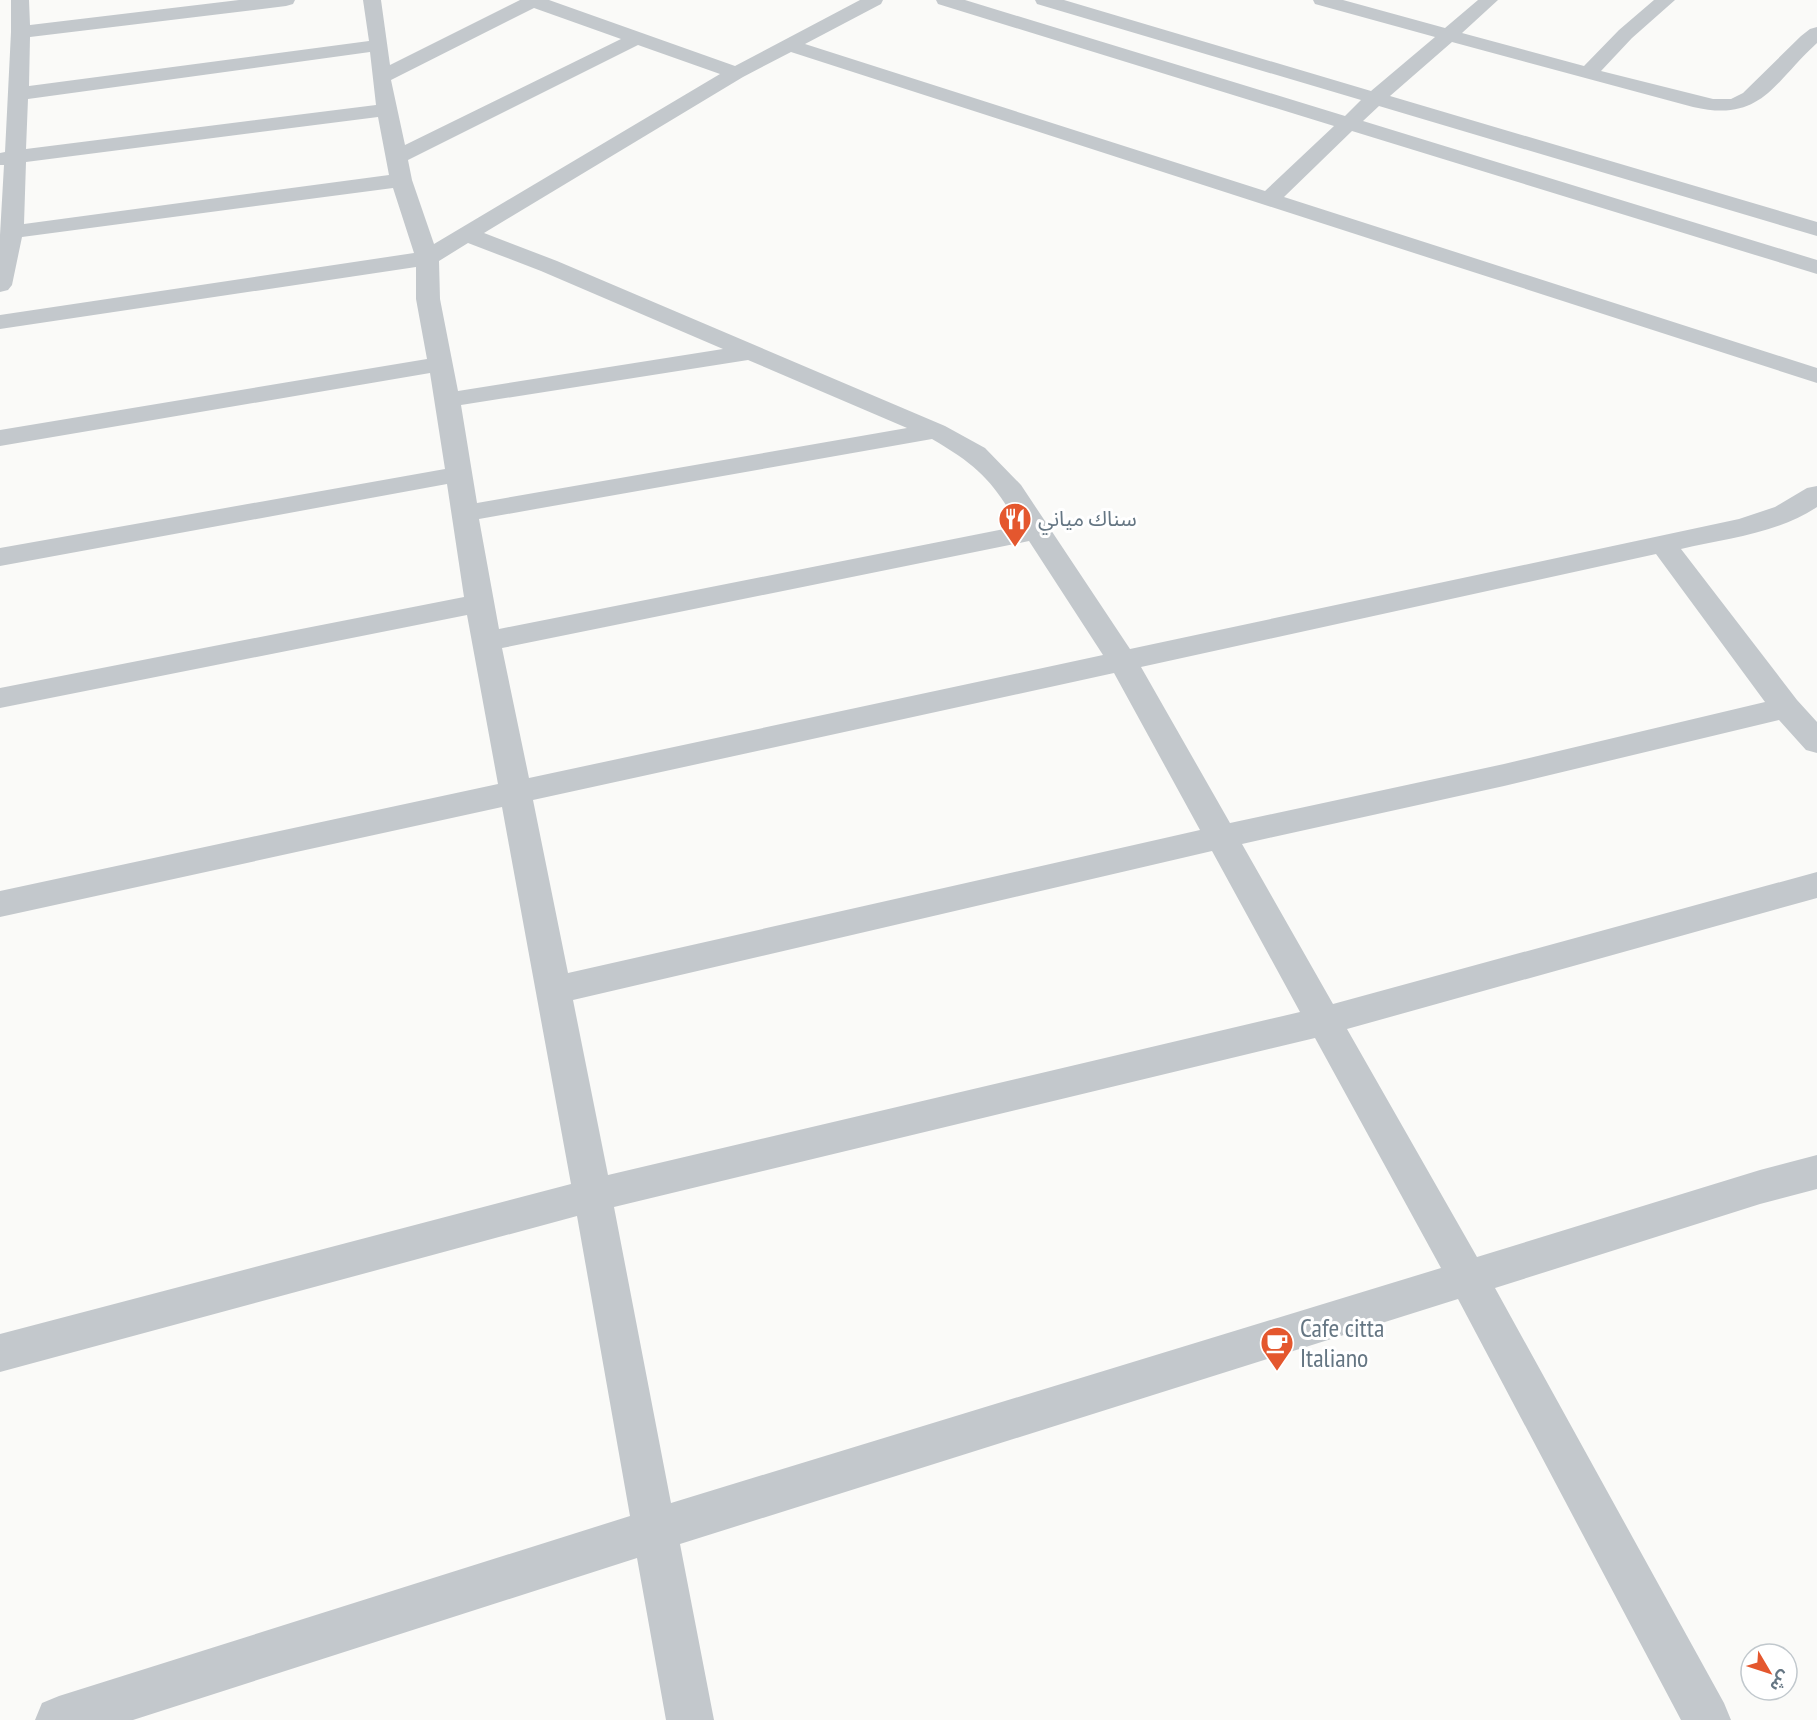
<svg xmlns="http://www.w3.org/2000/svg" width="1817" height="1720" font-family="'PT Sans Narrow','Noto Sans Arabic',sans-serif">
<rect width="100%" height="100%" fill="#fafaf8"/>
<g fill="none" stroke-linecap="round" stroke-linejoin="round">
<path fill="#c3c8cc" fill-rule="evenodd" d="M11,0H29L30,25L239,0H295L293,4L286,6L30,37L29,86L369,41L363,0H381L390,65L520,0H549L735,66L860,0H883L881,4L805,44L1265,191L1334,126L938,4L936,0H965L1345,116L1361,100L1037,4L1035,0H1064L1371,91L1435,37L1315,4L1313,0H1343L1445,28L1478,0H1498L1462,33L1584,66L1619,30L1654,0H1675L1632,38L1601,71L1713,99H1731L1743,93L1801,36L1810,29L1817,27V43C1773,83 1762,123 1693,107L1452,42L1390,96L1817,222V236L1379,106L1363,121L1817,260V274L1352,131L1284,197L1817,368V383L791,52L743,77L484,233L557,261L945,426L985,448L1021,485L1130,649L1739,519L1775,507L1807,488L1817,486V507C1779,533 1725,539 1681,549L1797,700L1817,722V753L1806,750L1779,720L1504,786L1242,844L1333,1004L1817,872V898L1347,1029L1477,1257L1760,1170L1817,1155V1189L1760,1204L1495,1288L1724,1703L1731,1720H1681L1458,1299L680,1544L714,1720H666L637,1558L133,1720H35L42,1703L59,1696L630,1516L577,1216L0,1372V1334L571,1184L502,807L0,917V891L498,784L467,615L0,708V688L464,597L447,484L0,566V548L445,469L430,373L0,446V430L427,359L416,299V267L0,329V315L414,253L393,188L22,237L12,285L8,290L0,292V235L4,165H0V153L5,152L11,32ZM534,8L621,39L405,145L391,80ZM638,45L720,74L434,244L412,180L408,160ZM370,52L376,105L26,149L28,99ZM378,117L389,175L24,224L26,162ZM468,243L541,271L723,349L458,391L440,299L439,261ZM748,360L907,428L477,503L461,405ZM932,439C978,466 992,480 1019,526L499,629L479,519ZM1029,541L1103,655L529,778L502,648ZM1656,554L1765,702L1504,764L1230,823L1141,667ZM1114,673L1200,830L568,973L533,800ZM1212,851L1300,1012L608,1175L573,1000ZM1315,1038L1441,1268L671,1503L614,1207Z"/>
</g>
<defs>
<g id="restaurant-pin" transform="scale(1.725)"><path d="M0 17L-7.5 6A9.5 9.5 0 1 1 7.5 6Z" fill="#e4572e" stroke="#fff"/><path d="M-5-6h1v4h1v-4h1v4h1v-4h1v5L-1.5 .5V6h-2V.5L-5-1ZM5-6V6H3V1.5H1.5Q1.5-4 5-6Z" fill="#fff"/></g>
<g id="cafe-pin" transform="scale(1.725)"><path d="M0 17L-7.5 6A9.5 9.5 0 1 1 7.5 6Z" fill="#e4572e" stroke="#fff"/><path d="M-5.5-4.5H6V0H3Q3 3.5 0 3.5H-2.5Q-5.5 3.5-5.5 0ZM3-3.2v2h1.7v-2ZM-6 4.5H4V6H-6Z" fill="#fff"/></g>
</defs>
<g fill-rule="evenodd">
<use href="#restaurant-pin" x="1015" y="519"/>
<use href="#cafe-pin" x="1277" y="1343"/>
</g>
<g text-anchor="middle" stroke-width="6" stroke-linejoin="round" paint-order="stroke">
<g font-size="21" fill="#657683" stroke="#fff" text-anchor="start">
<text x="1038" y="526">سناك مياني</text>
</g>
<g font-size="26" fill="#657683" stroke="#fff" text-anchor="start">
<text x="1300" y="1337">Cafe citta<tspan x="1300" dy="30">Italiano</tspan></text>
</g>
</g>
<g transform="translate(1769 1672) rotate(129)"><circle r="28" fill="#ffffff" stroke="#c1c8cd" stroke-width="1.5"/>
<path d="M0-4.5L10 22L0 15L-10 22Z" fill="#e4572e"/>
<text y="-9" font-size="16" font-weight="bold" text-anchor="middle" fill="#657683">ش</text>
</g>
</svg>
